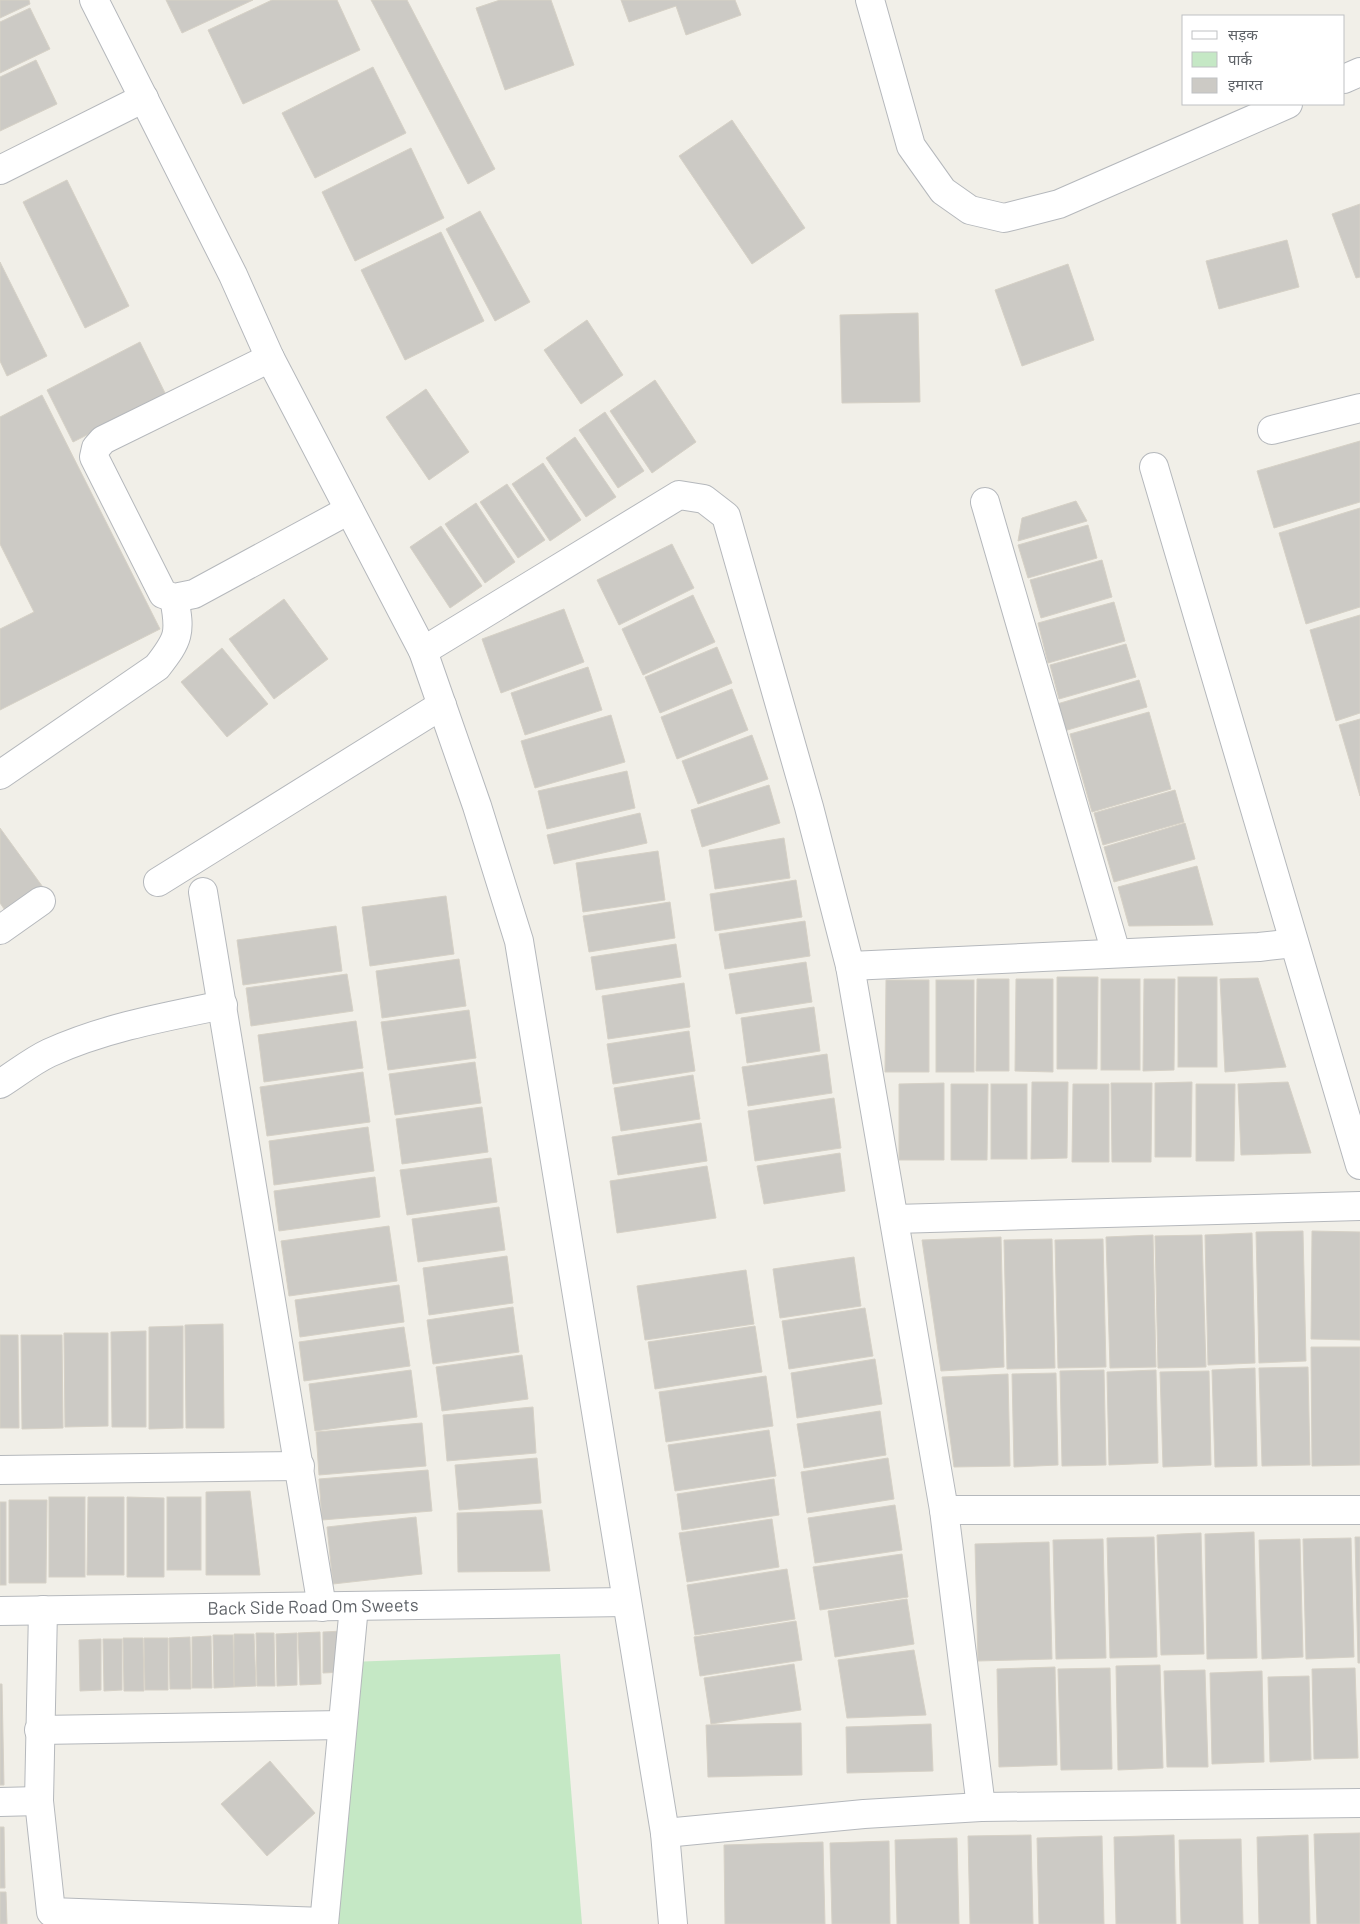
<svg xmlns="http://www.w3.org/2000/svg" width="1360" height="1924" font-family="Barlow,'Noto Sans Devanagari',sans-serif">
<rect width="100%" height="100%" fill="#f1efe8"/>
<polygon fill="#c5e8c5" points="560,1654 582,1924 332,1924 350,1662"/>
<g fill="#cccac5" stroke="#d6d1c6">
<polygon points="0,0 29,0 30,4 0,18"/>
<polygon points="166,0 253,0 182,33"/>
<polygon points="272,0 337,0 360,50 243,104 208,30"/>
<polygon points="371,0 407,0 495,169 468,184"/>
<polygon points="500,0 551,0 574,65 505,90 476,8"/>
<polygon points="621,0 735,0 741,15 686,35 676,6 629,22"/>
<polygon points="30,8 50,49 0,73 0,22"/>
<polygon points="36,60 57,104 0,131 0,77"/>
<polygon points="373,67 406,133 315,178 282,113"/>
<polygon points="732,120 805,228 752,264 679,156"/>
<polygon points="411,148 444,218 355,261 322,192"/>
<polygon points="67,180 129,306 85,328 23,202"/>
<polygon points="1360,204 1360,277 1356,278 1332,214"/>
<polygon points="480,211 530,302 495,321 446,229"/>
<polygon points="441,232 484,321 405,360 361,270"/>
<polygon points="1287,240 1299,287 1219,309 1206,261"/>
<polygon points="0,262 47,356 7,376 0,361"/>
<polygon points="1068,264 1094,340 1022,366 995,290"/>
<polygon points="918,313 920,402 842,403 840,315"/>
<polygon points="587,320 623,375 581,404 544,350"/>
<polygon points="140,342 166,395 73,442 47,390"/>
<polygon points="655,380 696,442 652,473 610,411"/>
<polygon points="426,389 469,452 429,480 386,417"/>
<polygon points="42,395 160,629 0,710 0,629 34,612 0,544 0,417"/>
<polygon points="605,412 644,471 618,488 579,430"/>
<polygon points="575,437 616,497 586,517 546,458"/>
<polygon points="1360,441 1360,502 1274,528 1257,471"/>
<polygon points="543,463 581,520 550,541 512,484"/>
<polygon points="507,484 545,540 518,558 480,502"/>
<polygon points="1076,501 1087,521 1018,541 1022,518"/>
<polygon points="476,503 515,562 485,583 445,524"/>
<polygon points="1360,508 1360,607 1306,624 1279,533"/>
<polygon points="1088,525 1097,558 1028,578 1018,545"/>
<polygon points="441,526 482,586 450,608 410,547"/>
<polygon points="672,544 694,588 619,625 597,580"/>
<polygon points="1102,560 1112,597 1041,618 1030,580"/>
<polygon points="693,595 715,642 643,675 622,629"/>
<polygon points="284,599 328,659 274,699 229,639"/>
<polygon points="1114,602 1125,641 1048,663 1038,623"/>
<polygon points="564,609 584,662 501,693 482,639"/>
<polygon points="1360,615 1360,713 1336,721 1310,630"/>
<polygon points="1126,644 1136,677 1059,699 1050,665"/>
<polygon points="717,647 732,683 660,713 645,677"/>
<polygon points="222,648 268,704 227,737 181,682"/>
<polygon points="588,667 602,710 525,735 511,693"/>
<polygon points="1139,680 1147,707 1064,731 1057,704"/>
<polygon points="732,689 748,730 677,759 661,717"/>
<polygon points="1149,712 1171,789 1092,812 1070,734"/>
<polygon points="611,715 625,762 535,788 521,741"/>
<polygon points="1360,719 1360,796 1339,725"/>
<polygon points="752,735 768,779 698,804 682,761"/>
<polygon points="627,771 635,808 547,829 538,791"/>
<polygon points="769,785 780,823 702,847 691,810"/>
<polygon points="1175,790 1184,822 1103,845 1094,813"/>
<polygon points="640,813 647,843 554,864 547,835"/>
<polygon points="1185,823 1195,859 1114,882 1104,847"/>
<polygon points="0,828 45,890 9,916 0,903"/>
<polygon points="784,838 790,878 715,889 709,850"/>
<polygon points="658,851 665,900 583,912 576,863"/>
<polygon points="1197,866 1213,925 1129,926 1118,887"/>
<polygon points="796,880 802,917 715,931 710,894"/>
<polygon points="446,896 454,954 370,966 362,907"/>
<polygon points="670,902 675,938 589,952 583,916"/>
<polygon points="805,921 810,956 725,969 719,934"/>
<polygon points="336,926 342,971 243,985 237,940"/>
<polygon points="676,944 681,977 596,990 591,957"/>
<polygon points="459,959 466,1006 382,1018 376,971"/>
<polygon points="806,962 812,1002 736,1014 729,974"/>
<polygon points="347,974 353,1011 251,1026 246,988"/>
<polygon points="1057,977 1098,977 1097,1069 1057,1069"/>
<rect x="1178" y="977" width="39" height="90"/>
<polygon points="1258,978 1286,1067 1225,1072 1220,979"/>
<polygon points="977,979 1009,979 1009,1071 976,1071"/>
<polygon points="1016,979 1053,979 1053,1072 1015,1071"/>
<rect x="1101" y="979" width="39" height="91"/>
<polygon points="1144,979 1175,979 1174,1070 1143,1071"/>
<polygon points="886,980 929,980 929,1072 885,1072"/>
<rect x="936" y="980" width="38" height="92"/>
<polygon points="684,983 690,1027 608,1039 602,996"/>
<polygon points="814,1007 820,1051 747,1063 741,1018"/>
<polygon points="469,1010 476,1058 388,1070 381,1022"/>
<polygon points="356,1021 363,1068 264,1082 258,1035"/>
<polygon points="689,1031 695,1071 613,1084 607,1044"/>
<polygon points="827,1054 832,1093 748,1106 742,1067"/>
<polygon points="475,1062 481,1103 395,1115 389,1074"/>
<polygon points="363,1072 370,1122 267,1136 260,1087"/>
<polygon points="693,1075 700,1119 621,1131 614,1088"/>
<polygon points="1032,1082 1068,1082 1067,1158 1031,1159"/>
<polygon points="1192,1082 1191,1157 1155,1157 1155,1083"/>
<polygon points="1288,1082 1311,1153 1241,1155 1238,1084"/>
<polygon points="944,1083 944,1160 899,1160 899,1084"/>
<polygon points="1111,1083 1152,1083 1151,1162 1112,1162"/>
<polygon points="951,1084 988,1084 987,1160 951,1160"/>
<rect x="991" y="1084" width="36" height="75"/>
<polygon points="1073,1084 1109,1084 1109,1162 1072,1162"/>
<polygon points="1196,1084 1235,1084 1234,1161 1196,1161"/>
<polygon points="834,1098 841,1148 755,1161 748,1111"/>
<polygon points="482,1107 488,1152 402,1164 396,1119"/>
<polygon points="701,1123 707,1161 618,1175 612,1137"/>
<polygon points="368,1127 374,1171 274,1185 269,1141"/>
<polygon points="840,1153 845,1191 764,1204 757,1166"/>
<polygon points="491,1158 497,1202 407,1215 400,1170"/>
<polygon points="707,1166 716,1218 617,1233 610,1181"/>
<polygon points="375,1177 380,1217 279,1231 274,1191"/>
<polygon points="499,1207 505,1250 418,1262 412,1219"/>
<polygon points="389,1226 397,1281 289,1296 281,1241"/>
<polygon points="1303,1231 1306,1361 1259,1363 1256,1232"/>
<polygon points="1312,1231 1360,1232 1360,1340 1311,1339"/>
<polygon points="1252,1233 1255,1363 1208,1365 1205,1235"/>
<polygon points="1153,1235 1156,1367 1110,1368 1106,1237"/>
<polygon points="1202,1235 1206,1367 1158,1368 1155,1236"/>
<polygon points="1001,1237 1004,1367 941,1371 922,1240"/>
<polygon points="1052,1239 1055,1368 1007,1369 1004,1240"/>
<polygon points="1103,1239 1106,1367 1058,1368 1055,1240"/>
<polygon points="507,1256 513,1303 429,1315 423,1268"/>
<polygon points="854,1257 861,1306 780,1318 773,1269"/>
<polygon points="746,1270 754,1324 645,1340 637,1286"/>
<polygon points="399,1285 404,1322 300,1337 295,1300"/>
<polygon points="513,1307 519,1352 433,1364 427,1320"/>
<polygon points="865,1308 873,1356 789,1369 782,1321"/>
<polygon points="223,1324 224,1428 186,1428 185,1325"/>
<polygon points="183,1326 183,1428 149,1429 149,1327"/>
<polygon points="755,1326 762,1372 655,1389 648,1342"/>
<polygon points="404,1327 410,1366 304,1381 299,1342"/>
<polygon points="146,1331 146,1427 112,1427 111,1332"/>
<polygon points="64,1333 108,1333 108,1426 65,1427"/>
<polygon points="0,1335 18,1335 19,1428 0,1428"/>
<polygon points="21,1335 62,1335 63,1428 22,1429"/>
<polygon points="1311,1347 1360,1347 1360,1465 1312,1466"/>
<polygon points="522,1355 528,1399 442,1411 436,1367"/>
<polygon points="875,1359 882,1404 797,1418 791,1373"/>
<polygon points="1308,1367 1310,1465 1262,1466 1259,1368"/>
<polygon points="1255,1368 1257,1466 1215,1467 1212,1370"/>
<polygon points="411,1370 417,1417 315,1431 309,1384"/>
<polygon points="1104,1370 1106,1465 1062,1466 1060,1371"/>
<polygon points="1156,1370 1158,1463 1109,1465 1107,1372"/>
<polygon points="1209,1371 1211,1465 1163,1467 1160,1372"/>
<polygon points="1056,1373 1058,1465 1014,1467 1012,1374"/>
<polygon points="1008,1374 1010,1466 954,1467 942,1377"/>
<polygon points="766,1376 773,1426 666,1442 659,1392"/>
<polygon points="533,1407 536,1453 447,1461 443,1415"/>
<polygon points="880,1411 886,1455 804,1468 797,1424"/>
<polygon points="422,1423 426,1466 319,1475 316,1432"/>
<polygon points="769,1430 776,1476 675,1491 668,1445"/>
<polygon points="537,1458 541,1503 459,1510 455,1465"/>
<polygon points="888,1458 894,1499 807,1513 801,1472"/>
<polygon points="428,1470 432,1511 322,1520 319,1479"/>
<polygon points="774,1479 779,1515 682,1530 677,1494"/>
<polygon points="250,1491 260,1575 206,1575 206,1492"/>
<rect x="49" y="1497" width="36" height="80"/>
<polygon points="88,1497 124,1497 124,1575 87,1575"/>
<polygon points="127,1497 164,1498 164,1577 127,1577"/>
<rect x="167" y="1497" width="34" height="73"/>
<polygon points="9,1500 47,1500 46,1583 9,1583"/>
<rect x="0" y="1502" width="6" height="83"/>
<polygon points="895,1505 902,1550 815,1563 808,1518"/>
<polygon points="542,1510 550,1571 458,1572 457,1513"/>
<polygon points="416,1517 422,1574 333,1584 327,1527"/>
<polygon points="772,1519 779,1567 687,1582 679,1533"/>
<polygon points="1254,1532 1257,1658 1207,1659 1205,1534"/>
<polygon points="1201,1533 1204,1654 1161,1655 1157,1535"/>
<polygon points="1154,1537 1157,1657 1110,1658 1107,1538"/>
<polygon points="1355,1537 1360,1537 1360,1663 1358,1663"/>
<polygon points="1351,1538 1354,1657 1306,1659 1303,1539"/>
<polygon points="1103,1539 1106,1658 1056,1659 1053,1540"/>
<polygon points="1300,1539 1303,1657 1262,1659 1259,1540"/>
<polygon points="1049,1542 1052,1659 978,1661 975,1544"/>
<polygon points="902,1554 908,1597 820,1610 813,1567"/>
<polygon points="787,1569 795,1619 695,1635 687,1585"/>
<polygon points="907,1599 914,1644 835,1657 828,1611"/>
<polygon points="796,1621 802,1660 700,1676 694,1637"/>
<polygon points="343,1631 344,1672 323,1673 323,1632"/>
<polygon points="320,1632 321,1684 300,1685 298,1633"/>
<polygon points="256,1633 274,1633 275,1686 257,1686"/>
<polygon points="297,1633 297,1685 277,1686 276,1634"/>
<polygon points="234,1634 254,1634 256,1686 234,1687"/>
<polygon points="213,1635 233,1635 234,1687 214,1688"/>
<polygon points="211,1636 212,1688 192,1688 192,1637"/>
<polygon points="190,1637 191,1689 170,1689 169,1638"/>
<polygon points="123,1638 143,1638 144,1691 124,1691"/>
<polygon points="144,1638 168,1638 168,1690 145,1690"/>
<polygon points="101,1639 101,1690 80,1691 79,1640"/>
<polygon points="103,1639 122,1639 122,1690 104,1691"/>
<polygon points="914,1650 926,1715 847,1718 838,1660"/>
<polygon points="794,1664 801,1710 711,1724 704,1678"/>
<polygon points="1160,1665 1163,1768 1118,1770 1116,1666"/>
<polygon points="1055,1667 1057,1765 999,1767 997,1669"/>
<polygon points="1110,1668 1112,1769 1061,1770 1058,1669"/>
<polygon points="1355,1668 1358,1758 1314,1759 1312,1669"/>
<polygon points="1205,1670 1208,1767 1167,1767 1164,1671"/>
<polygon points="1262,1671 1264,1762 1212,1764 1210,1673"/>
<polygon points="1309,1676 1311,1760 1270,1762 1268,1677"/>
<polygon points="0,1684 2,1684 4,1785 0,1785"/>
<polygon points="801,1723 802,1775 708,1777 706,1725"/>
<polygon points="931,1724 933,1771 847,1773 846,1727"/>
<polygon points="270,1761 315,1813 267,1856 221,1804"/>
<polygon points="0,1827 4,1827 5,1888 0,1888"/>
<polygon points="1360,1833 1360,1924 1317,1924 1314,1834"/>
<polygon points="1031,1835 1033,1924 970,1924 968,1836"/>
<polygon points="1174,1835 1176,1924 1116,1924 1114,1837"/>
<polygon points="1308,1835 1310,1924 1259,1924 1257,1837"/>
<polygon points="1102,1836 1104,1924 1039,1924 1037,1838"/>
<polygon points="957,1838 959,1924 897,1924 895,1840"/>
<polygon points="1241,1839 1243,1924 1181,1924 1179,1840"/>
<polygon points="889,1841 890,1924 832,1924 830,1843"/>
<polygon points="823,1842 825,1924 725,1924 724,1845"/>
<polygon points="0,1892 6,1892 7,1924 0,1924"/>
</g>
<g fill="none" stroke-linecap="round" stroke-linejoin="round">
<g stroke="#b5b8bc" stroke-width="30">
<g id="minor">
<polyline points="94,0 233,275 270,358 423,651 477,806 519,941 665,1833 673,1924"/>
<polyline points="870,0 911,146 943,191 970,210 1004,218 1059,204 1288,104"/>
<polyline points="1344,79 1360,72"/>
<polyline points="0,170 144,98"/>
<polyline points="270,358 103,440 96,448 94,457 163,594 174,598 194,594 349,510"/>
<polyline points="1272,430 1360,408"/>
<polyline points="1154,467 1360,1165"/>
<polyline points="985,502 1116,953"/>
<polyline points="423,651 679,495 704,499 726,516 809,807 850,966 944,1510 981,1807"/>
<path d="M0,775L157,667C179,639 181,633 174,598"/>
<polyline points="158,882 442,705"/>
<polyline points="203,892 322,1607"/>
<polyline points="0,930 41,901"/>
<polyline points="850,966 1259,947 1294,943"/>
<path d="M0,1084C16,1074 32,1061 49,1053C104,1028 164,1017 223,1005"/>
<polyline points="895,1219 1360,1206"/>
<polyline points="0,1470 300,1466"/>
<polyline points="944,1510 1360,1510"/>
<polyline points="43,1610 39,1801 51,1912 324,1922"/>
<polyline points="0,1611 626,1602"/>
<polyline points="39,1730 342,1725"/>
<polyline points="0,1802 39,1801"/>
<polyline points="665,1833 864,1814 981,1807 1360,1803"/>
<polyline points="324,1924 354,1606"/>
</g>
</g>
<use href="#minor" stroke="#fff" stroke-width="28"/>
</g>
<g text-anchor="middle" stroke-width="4" stroke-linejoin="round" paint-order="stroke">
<g font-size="18" fill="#5f6368" stroke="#fff">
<text transform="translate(313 1607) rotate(-1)" y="6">Back Side Road Om Sweets</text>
</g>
</g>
<rect x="1182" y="15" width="162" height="90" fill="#ffffff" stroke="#bfc1c3"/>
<rect x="1192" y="31" width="25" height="8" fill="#ffffff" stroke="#bfc1c3"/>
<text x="1228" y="40" font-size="15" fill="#5f6368">सड़क</text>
<rect x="1192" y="52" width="25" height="15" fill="#c5e8c5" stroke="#bfc1c3"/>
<text x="1228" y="65" font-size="15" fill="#5f6368">पार्क</text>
<rect x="1192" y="78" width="25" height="15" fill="#cccac5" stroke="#bfc1c3"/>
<text x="1228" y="90" font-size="15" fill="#5f6368">इमारत</text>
</svg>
